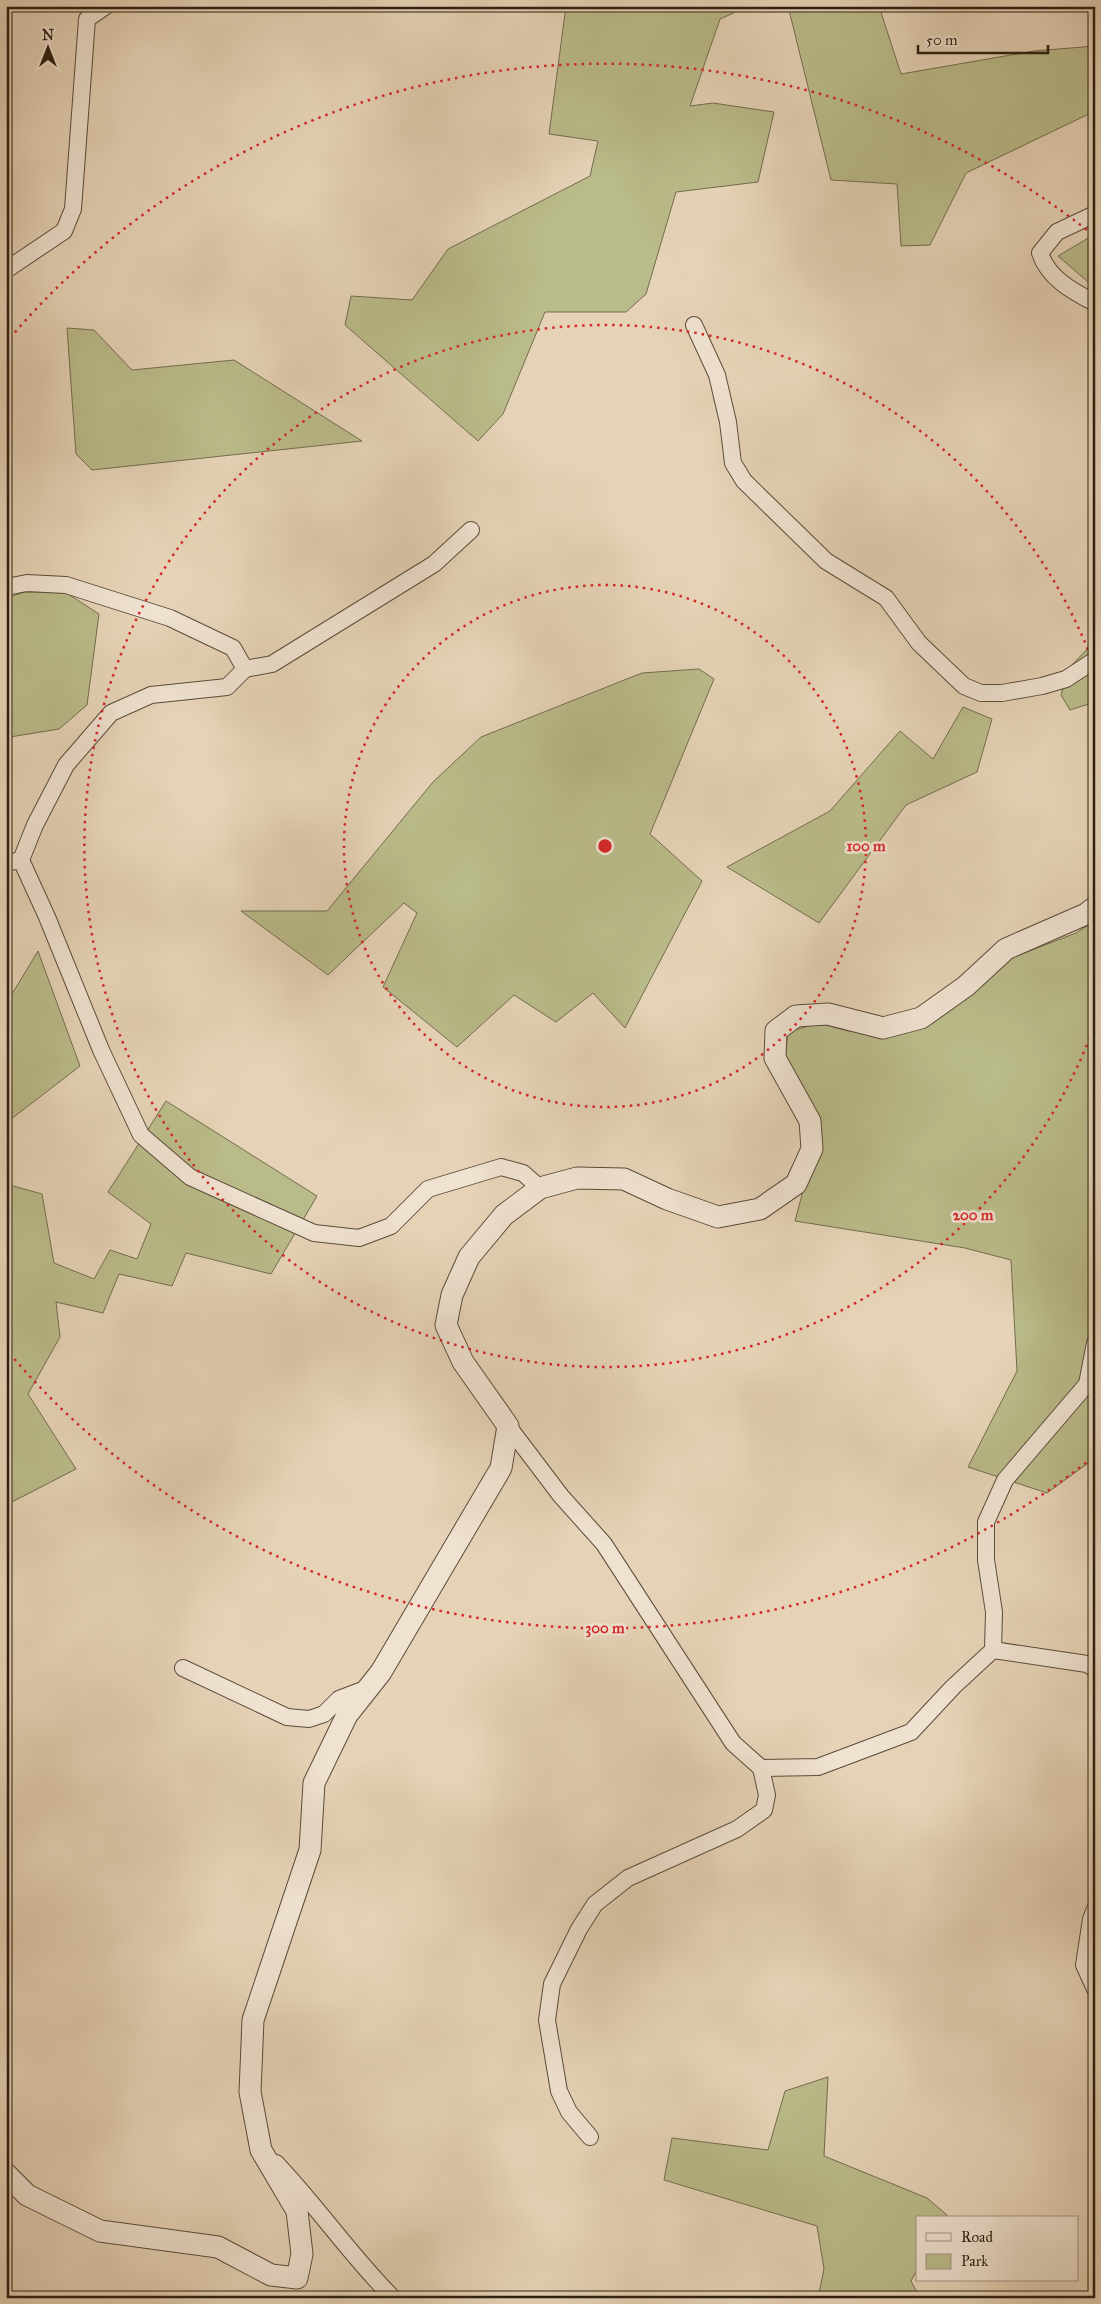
<svg xmlns="http://www.w3.org/2000/svg" width="1101" height="2304" font-family="'IM FELL Great Primer',serif">
<rect width="100%" height="100%" fill="#e6d3b7"/>
<filter id="stains"><feTurbulence type="fractalNoise" baseFrequency=".004" numOctaves="4"/><feColorMatrix values="0 0 0 0 .2 0 0 0 0 .09 0 0 0 0 .02 0 0 0 .5 -.17"/></filter>
<radialGradient id="worn" r=".72"><stop offset=".6" stop-color="#630" stop-opacity="0"/><stop offset="1" stop-color="#630" stop-opacity=".3"/></radialGradient>
<g fill="#babb8a" stroke="#736d4e">
<polygon points="566,6 749,6 720,19 690,106 713,103 774,112 758,182 676,192 646,294 626,312 545,312 503,414 478,441 345,325 351,296 412,300 448,249 590,176 598,141 549,134"/>
<polygon points="788,6 879,6 901,74 1034,51 1095,46 1095,111 966,173 930,245 901,246 897,184 831,180"/>
<polygon points="1095,234 1095,288 1058,256"/>
<polygon points="67,328 94,330 132,370 234,360 362,441 92,470 76,454"/>
<polygon points="25,592 65,592 99,614 87,705 59,729 10,737 6,730 6,598"/>
<polygon points="1095,641 1095,702 1070,710 1061,695 1068,669"/>
<polygon points="699,669 714,679 650,834 702,881 625,1028 593,993 556,1022 514,995 457,1047 383,987 417,913 404,903 328,975 241,911 327,911 433,782 481,737 642,673"/>
<polygon points="963,707 992,719 977,772 906,805 819,923 727,867 830,811 900,731 933,759"/>
<polygon points="1095,921 1095,1458 1047,1493 968,1467 1017,1371 1011,1260 965,1248 795,1221 819,1130 785,1059 788,1032 818,1023 848,1031 903,1033 1006,960 1076,933"/>
<polygon points="38,951 80,1066 6,1123 6,1004"/>
<polygon points="166,1101 317,1196 271,1274 186,1253 172,1286 119,1274 103,1313 56,1302 60,1337 28,1394 76,1469 6,1505 6,1184 42,1194 54,1263 94,1279 110,1250 137,1259 151,1224 108,1192"/>
<polygon points="828,2077 824,2156 927,2198 947,2215 946,2218 917,2218 917,2270 911,2281 920,2298 818,2298 824,2269 817,2226 664,2180 672,2138 768,2150 785,2091"/>
</g>
<g fill="none" stroke-linecap="round" stroke-linejoin="round">
<g stroke="#5a4c3a" stroke-width="18">
<g id="minor">
<path d="M1095,214L1057,232L1040,253C1048,278 1072,291 1095,303"/>
<polyline points="6,270 64,231 73,209 87,19 106,6"/>
<polyline points="694,325 717,375 728,422 733,463 744,481 826,561 886,598 919,643 964,686 981,693 1002,693 1042,686 1066,679 1095,660"/>
<polyline points="6,587 27,583 66,585 170,618 233,648 245,669 227,687 151,695 111,713 66,765 35,825 21,860 47,917 101,1050 141,1135 190,1177 314,1233 359,1238 391,1226 428,1189 501,1167 523,1173 540,1188"/>
<polyline points="245,669 272,664 434,564 471,530"/>
<polyline points="6,863 21,860"/>
<polyline points="508,1426 561,1496 604,1544 733,1743 761,1768 818,1767 911,1732 953,1687 993,1650 994,1612 986,1560 986,1522 1005,1480 1087,1384 1095,1343"/>
<polyline points="993,1650 1087,1664 1095,1669"/>
<polyline points="183,1668 287,1717 309,1719 324,1714 339,1699 368,1688"/>
<polyline points="1095,1909 1091,1919 1084,1965 1095,1989"/>
<polyline points="590,2137 569,2112 559,2091 547,2020 552,1984 579,1929 595,1904 628,1878 737,1829 764,1810 767,1795 761,1768"/>
<path d="M276,2163C317,2206 351,2256 393,2298"/>
</g>
</g>
<g stroke="#5a4c3a" stroke-width="23">
<polyline id="tertiary" points="6,2174 27,2195 100,2231 218,2247 271,2275 297,2278 302,2254 297,2211 261,2150 250,2092 253,2020 310,1850 314,1783 347,1715 381,1672 501,1468 508,1426 463,1362 446,1325 452,1295 469,1257 504,1215 540,1188 577,1178 624,1179 667,1199 718,1217 760,1209 796,1184 812,1149 810,1121 775,1058 776,1031 796,1016 828,1014 883,1028 921,1018 966,986 1006,949 1086,914 1095,907"/>
</g>
<use href="#minor" stroke="#efe2d0" stroke-width="16"/>
<use href="#tertiary" stroke="#efe2d0" stroke-width="21"/>
</g>
<g fill="none" stroke="#d62828" stroke-width="2.5" stroke-dasharray="2.5 5">
<circle cx="605" cy="846" r="261"/>
<path d="M1095 1024A521 521 0 1 1 1095 668"/>
<path d="M1092 1458A782 782 0 0 1 10 1354M10 338A782 782 0 0 1 1092 234"/>
</g>
<circle cx="605" cy="846" r="8" fill="#d62828" stroke="#efe2d0" stroke-width="2.5"/>
<g font-size="15" text-anchor="middle" font-weight="bold" fill="#d62828" stroke="#efe2d0" stroke-width="5" stroke-linejoin="round" paint-order="stroke">
<text x="866" y="851">100 m</text>
<text x="973" y="1220">200 m</text>
<text x="605" y="1633">300 m</text>
</g>
<rect width="1101" height="2304" fill="none" stroke="#e6d3b7" stroke-width="25"/>
<rect x="8" y="8" width="1086" height="2289" fill="none" stroke="#2c1f11" stroke-width="2.5"/>
<rect x="12" y="12" width="1076" height="2279" fill="none" stroke="#2c1f11"/>
<rect x="916" y="2216" width="162" height="65" fill="#efe2d0" stroke="#a19484"/>
<rect x="926" y="2233" width="25" height="8" fill="#efe2d0" stroke="#a19484"/>
<text x="961" y="2242" font-size="15" fill="#2c1f11">Road</text>
<rect x="926" y="2254" width="25" height="15" fill="#babb8a" stroke="#a19484"/>
<text x="961" y="2266" font-size="15" fill="#2c1f11">Park</text>
<g transform="translate(48 48)" stroke="#efe2d0" stroke-width="4" paint-order="stroke">
<path d="M0-4L9 19L0 12L-9 19Z" fill="#2c1f11"/>
<text y="-8" font-size="14" font-weight="bold" text-anchor="middle" fill="#2c1f11">N</text>
</g>
<path d="M918 45v8h130v-8" fill="none" stroke="#2c1f11" stroke-width="2.5"/>
<text x="926" y="45" font-size="15" fill="#2c1f11" stroke="#efe2d0" stroke-width="4" paint-order="stroke">50 m</text>
<rect width="100%" height="100%" filter="url(#stains)"/>
<rect width="100%" height="100%" fill="url(#worn)"/>
</svg>
